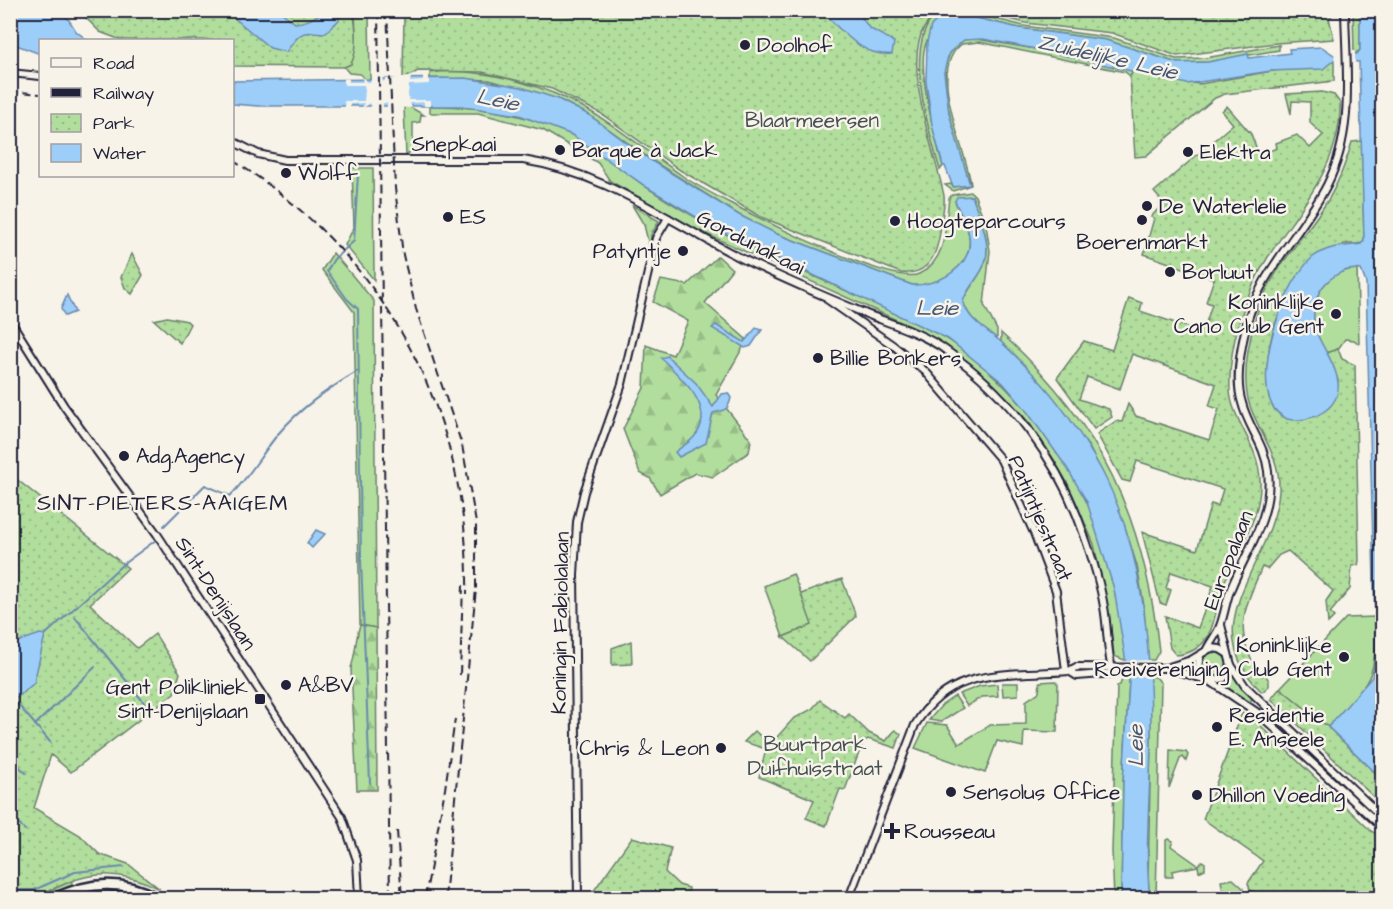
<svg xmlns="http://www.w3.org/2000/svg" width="1393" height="909" font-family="'Architects Daughter',sans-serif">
<defs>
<pattern id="forest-firs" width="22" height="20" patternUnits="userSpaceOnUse" patternTransform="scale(1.5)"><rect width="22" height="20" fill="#b1de9d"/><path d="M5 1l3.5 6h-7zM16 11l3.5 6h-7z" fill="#98be88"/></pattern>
<pattern id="park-dots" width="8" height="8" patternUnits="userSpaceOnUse" patternTransform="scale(1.5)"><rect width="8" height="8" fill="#b1de9d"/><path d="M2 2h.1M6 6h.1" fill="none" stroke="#98be88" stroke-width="1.8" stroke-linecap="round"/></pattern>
</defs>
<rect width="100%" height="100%" fill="#f7f3e8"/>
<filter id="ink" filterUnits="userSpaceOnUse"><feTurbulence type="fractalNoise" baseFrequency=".0167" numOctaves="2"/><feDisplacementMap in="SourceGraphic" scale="12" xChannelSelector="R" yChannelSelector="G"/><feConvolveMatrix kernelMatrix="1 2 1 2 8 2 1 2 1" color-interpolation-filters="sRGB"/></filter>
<g filter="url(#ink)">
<g fill="#b1de9d" stroke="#6a806c" stroke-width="1.5">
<polygon points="355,11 369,11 370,80 366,81 360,74 349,73 344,67 351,64 356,37"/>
<polygon points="1353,11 1360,11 1360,50 1354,54"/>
<path d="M968,12L1024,26L1114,38L1176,59L1205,58L1279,45V50L1208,62L1177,63L1106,40L1019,28L972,17H950C943,24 932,32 927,41C915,64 936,141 943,166L940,170C929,132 906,56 930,21L947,14Z"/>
<path d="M971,38L1041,50L1133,71L1130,76L1125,72L979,42L962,44C925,70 967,149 971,185L953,191L945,185L951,184L953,187L970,184C961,153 918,47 971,38Z"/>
<path d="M430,73C475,67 530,81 571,101C612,121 646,151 684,177C715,198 891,288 919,274C948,260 945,225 949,198L952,195L971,192L975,196L986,225L990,251L984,305L997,330V339C982,328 969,320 963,301C968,288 979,278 984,265C993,244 979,216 972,196L955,201C959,212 968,225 969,236C974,267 938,286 912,285L777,234L739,215L653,161L589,115L558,99L489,80L430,78Z"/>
<polygon points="408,106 424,115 421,115 420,122 413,123 413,147 421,147 420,149 411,151 406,156 404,107"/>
<path d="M430,106C479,106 525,113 570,134C599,148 623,171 649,189C670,203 692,216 715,228C771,260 831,283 889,310C909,319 930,328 949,340C1001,373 1062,446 1087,503C1107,548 1124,612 1127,661L1114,656L1110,621L1094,544L1067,482L1031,425L1008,399L974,367L912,327L691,227L610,181L598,163L543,130L478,113H430Z"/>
<polygon points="352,168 373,168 374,280 345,245 354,227"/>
<polygon points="333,253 374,301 376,628 360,625 354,312 322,270"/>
<path d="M1357,269L1359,344L1354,340L1345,339L1338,349L1326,353C1301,323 1314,270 1357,269Z"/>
<path d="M1001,333C1101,423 1145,518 1159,651L1154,660H1147L1144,606L1137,566L1125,527L1103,474L1089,447L1017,357L1001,342Z"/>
<polygon points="793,574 813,625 783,637 764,586"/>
<path d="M1375,617C1377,682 1371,680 1328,727L1280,688L1346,618Z"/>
<circle cx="1214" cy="665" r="13"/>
<polygon points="1234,674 1252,699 1250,702 1222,685"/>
<polygon points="1148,676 1156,677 1161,683 1156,898 1150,898 1148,881 1151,736"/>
<polygon points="1123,677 1129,677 1129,681 1123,783 1121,898 1114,898 1112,851 1117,686 1120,685"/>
<polygon points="1055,681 1058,684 1057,732 1024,731 1023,747 997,741 985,773 915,748 927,723 947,725 959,744 990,725 1026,724 1026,701 1039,692 1040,682"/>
<polygon points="1002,683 1018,683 1018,695 1003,696"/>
<polygon points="997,684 998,696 982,697 967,706 959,694 980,686"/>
<polygon points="955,696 963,708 941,722 929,720 942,705"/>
<polygon points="1170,750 1186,752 1188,755 1186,761 1183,757 1180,759 1169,788"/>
<polygon points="1169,839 1173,841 1171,846 1198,865 1202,861 1205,863 1205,869 1199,872 1198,866 1172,871 1173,877 1166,877 1166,840"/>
<polygon points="1233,879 1243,888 1242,898 1231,898 1223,890 1221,881"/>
<polygon points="71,881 73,885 46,898 11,898 11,895 39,896"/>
</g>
<g fill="url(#forest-firs)" stroke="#6a806c" stroke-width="1.5">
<polygon points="718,256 732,269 705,303 747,340 716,395 751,440 749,452 713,477 695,473 660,494 650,478 640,473 623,429 644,388 646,345 673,355 688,321 653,302 661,280 687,285"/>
<path d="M360,625L376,628L377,790H357L351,668C356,653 355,640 360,625Z"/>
</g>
<g fill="url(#park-dots)" stroke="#6a806c" stroke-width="1.5">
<polygon points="1339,10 1329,18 1334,39 1276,43 1177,56 1112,33 1025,23 977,11"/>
<path d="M79,11H353C356,26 359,49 351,64L344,67L233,66L232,40H121L100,32Z"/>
<path d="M404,11H948C884,24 937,155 944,196C945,203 943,211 942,219C939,244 935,276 901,273L761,217L680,170L600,113L552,89L482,72L418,71L403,79Z"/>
<polygon points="1334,60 1334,81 1225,94 1215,98 1146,156 1135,157 1130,76 1133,71 1166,80 1200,84"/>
<path d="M1322,92L1334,95L1340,103C1342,165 1299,209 1268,257C1244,295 1228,348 1230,390C1231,419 1259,445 1260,480C1262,519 1236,551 1223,586C1217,601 1216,620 1209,634C1203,647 1190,654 1176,655L1170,648L1165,616L1198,628L1213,586L1171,572L1166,588L1171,590L1166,605L1160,603L1142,532L1197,550L1211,504L1218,506L1223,489L1137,461L1130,482L1122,480L1097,434L1116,421L1122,422L1128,404L1136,416L1209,440L1219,409L1209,406L1216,384L1132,354L1120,389L1087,377L1079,399L1109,409L1112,417L1094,429L1057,378L1084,341L1112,350L1129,298L1142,303L1140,311L1196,330L1199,324L1205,326L1212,304L1206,302L1214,279L1144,254L1154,218L1151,217L1160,207V199L1154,192L1233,124L1222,111L1227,106L1251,134L1259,155L1277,148L1276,143L1297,135L1310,148L1323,135L1310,123V102L1292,101L1291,114L1286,94Z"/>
<path d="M1362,141L1364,240L1361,244H1344C1329,259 1292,288 1283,306C1268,332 1258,392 1280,415L1336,396L1338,380L1326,353L1338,349L1342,359L1355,365L1359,561L1358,565L1352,566L1350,589L1330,613L1334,617L1328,623L1326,601L1333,591L1288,551L1279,555L1267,569L1262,567C1243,611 1232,634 1261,676L1265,674L1269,681V686L1262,692C1191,623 1273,564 1279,491C1281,457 1260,435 1250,406C1241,380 1248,345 1255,320C1267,273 1303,240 1328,200C1339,182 1346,162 1352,142Z"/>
<polygon points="632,205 659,221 651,235 650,249 644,225"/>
<polygon points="132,254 143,275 132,294 125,288 121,277"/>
<polygon points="167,317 187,321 190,324 180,343 154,320"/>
<path d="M10,474L128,568L90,604L137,648L155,634L180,673L174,693L71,772L51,755L34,808L80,835L99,854L128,864L160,889C131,874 101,869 69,882C48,891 34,898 11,895Z"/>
<polygon points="842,579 856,616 810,661 783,637 812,625 801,594"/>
<polygon points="631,641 632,664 612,665 612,648"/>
<polygon points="1280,688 1328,727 1382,779 1382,805 1271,699"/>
<polygon points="820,700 845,718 849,714 869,733 886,741 895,730 901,734 896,748 868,739 863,742 845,790 840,789 826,826 806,818 814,800 759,777 766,749 744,742 755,731 770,745 793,719 812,709"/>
<polygon points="1242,713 1259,724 1370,830 1382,838 1382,898 1268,898 1250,890 1248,883 1263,861 1203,819"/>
<polygon points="632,837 671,848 665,872 679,885 689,888 688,894 596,895 586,898 586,892 593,892"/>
</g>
<g fill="#9ccef9" stroke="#6b89ad" stroke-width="1.5">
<polygon points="10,11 63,11 76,31 87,40 40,40 40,54 11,43"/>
<path d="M226,11H280L295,23C316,22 317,10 338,11L339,20L325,33C301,30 300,33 286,52L270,48Z"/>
<polygon points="546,11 605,11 574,16"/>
<path d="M821,11H865L862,18L869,28L894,42L892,54C862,58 840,28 821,11Z"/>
<path d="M1360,11H1382V779L1328,727L1372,677L1376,658L1366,283L1361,270C1348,267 1337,273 1328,281C1320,288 1317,295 1315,305C1308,336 1331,350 1337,377C1345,408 1311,424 1287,419C1280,415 1274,411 1271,403C1255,367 1284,282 1313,257C1329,245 1343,247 1361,244L1364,240L1359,62L1334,60L1323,69L1271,71L1187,84L1041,50L983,39L964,40L949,53L944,72L949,113L970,185L953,187L945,166H943L932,125L926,81L927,42L931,26L936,21L950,17H972L1019,28L1106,40L1177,63L1208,62L1248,54L1249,58L1290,53L1289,49L1322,47L1334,55L1357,54L1360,50Z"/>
<path d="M465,78L521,87L558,99L589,115L653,162L739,215L777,234L912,285C938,286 974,267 969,236C968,225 959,212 955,201L957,197L972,196C979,216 993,244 984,265C979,278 968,287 963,301C969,321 983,327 999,340C1012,352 1025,365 1037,378C1063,406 1084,438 1102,471C1144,552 1151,646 1151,735C1151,790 1144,844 1150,898L1121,897L1123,783L1129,681L1114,589L1087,502L1067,468L1026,410L1003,383L948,339L716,229L648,188L572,135L519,115L461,106H258L233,104V81Z"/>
<polygon points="67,295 75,312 65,316 61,309"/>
<polygon points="716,325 744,342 756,328 762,330 751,346 745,348 712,328"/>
<path d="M667,356L696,383L713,407L722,394L728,393L731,398C728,411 724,410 713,413L706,443L679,457L675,452C681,447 689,443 694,437C719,409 680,377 661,358Z"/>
<polygon points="316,530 325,534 312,548 307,543"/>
<polygon points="40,634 45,635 34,683 11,703 11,644"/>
</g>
<g fill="#f7f3e8">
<polygon points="1334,51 1355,51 1355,63 1335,63"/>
<polygon points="371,77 382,77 383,82 386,79 408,77 411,77 410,82 423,81 423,77 429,77 429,84 409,85 408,95 409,100 430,100 430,106 424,106 424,102 410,103 412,108 387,107 387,103 383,103 383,108 372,109 369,103 362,109 364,103 350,104 350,108 345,108 344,101 364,101 365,90 364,85 344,85 344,79 349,79 349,82 363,82 362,78 364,78 366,82 371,82"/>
<polygon points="1150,660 1151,675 1126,677 1124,661"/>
</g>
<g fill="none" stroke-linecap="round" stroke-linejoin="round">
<g stroke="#6b89ad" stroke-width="2">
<polyline points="358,174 354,241 334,259 327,271 347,299 358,309 361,560 370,783"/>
<path d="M164,526L205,485L230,496C249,477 261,455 278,434C301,407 328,389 358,371"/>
<polyline points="75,617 150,710"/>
<polyline points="45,635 122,565 156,540"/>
<polyline points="14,700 51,743"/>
<polyline points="35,725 95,667"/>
<polyline points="10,758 26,773"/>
<polyline points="10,817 25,830"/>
<polyline points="10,890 34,890 75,872 124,867"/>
</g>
<g stroke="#22223b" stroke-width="10">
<g id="tertiary">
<polyline points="10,73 40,76"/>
<path d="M232,141L258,154L285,160H523C607,173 667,221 741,258C782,279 826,297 869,315C895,325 924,334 947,351C1009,394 1059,461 1083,532C1092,557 1100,582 1104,607C1108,629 1107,652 1113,674"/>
<polyline points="828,300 894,346 925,371 1001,460 1034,533 1056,591 1066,671"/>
<polyline points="10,320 64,406 157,534 342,817 357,860 359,898"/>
<polyline points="1221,625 1231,665 1245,686 1382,817"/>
<path d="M1207,649C1211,641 1217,634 1220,626C1225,613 1226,599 1232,586C1248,548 1273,515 1268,471C1265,445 1248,427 1242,403C1235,381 1240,353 1245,331C1257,273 1301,236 1327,185C1355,130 1346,70 1345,10"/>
<polyline points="1200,656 1198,667 1203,677"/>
<polyline points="1167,668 1210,681 1258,713 1382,827"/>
<polyline points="1069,671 1077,676 1115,673"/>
<polyline points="1211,681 1224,678 1231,665"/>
<polyline points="578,898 574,575 577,522 584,492 622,384 656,238 668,218"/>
<path d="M849,898L915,725C951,665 1008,676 1069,671L1076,667L1166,668L1191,660L1211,648L1220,649L1228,654"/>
</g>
</g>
<g stroke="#22223b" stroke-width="13">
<path id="primary" d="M55,898C89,882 122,879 157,898"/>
</g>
<use href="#tertiary" stroke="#f7f3e8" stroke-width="6"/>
<use href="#primary" stroke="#f7f3e8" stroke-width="8"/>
<g stroke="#22223b" stroke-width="2" stroke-dasharray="9 4.5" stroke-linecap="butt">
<polyline points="378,10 390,898"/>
<polyline points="387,10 395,188 403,255 416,309 462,445 476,523 476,589 445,898"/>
<polyline points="10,91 40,94"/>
<path d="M232,160C386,255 470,414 467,594"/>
<polyline points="460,675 463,585"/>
<polyline points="397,831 402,898"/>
<polyline points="425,898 445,789 455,719"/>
</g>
</g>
</g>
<g fill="#22223b" stroke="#f7f3e8" stroke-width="2">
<circle cx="745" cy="45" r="6"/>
<circle cx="560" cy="150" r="6"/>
<circle cx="1188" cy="152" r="6"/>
<circle cx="286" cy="173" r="6"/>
<circle cx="1147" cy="206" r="6"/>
<circle cx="448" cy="217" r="6"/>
<circle cx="1142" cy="220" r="6"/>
<circle cx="895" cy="221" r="6"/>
<circle cx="683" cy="251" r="6"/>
<circle cx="1170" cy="272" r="6"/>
<circle cx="1336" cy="314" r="6"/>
<circle cx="818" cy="358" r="6"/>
<circle cx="124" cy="456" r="6"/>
<circle cx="1344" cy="657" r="6"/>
<circle cx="286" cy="685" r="6"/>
<rect x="254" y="693" width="12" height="12" rx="3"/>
<circle cx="1217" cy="727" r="6"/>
<circle cx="721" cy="748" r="6"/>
<circle cx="951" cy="792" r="6"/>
<circle cx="1197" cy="795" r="6"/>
<path d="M889 822h6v6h6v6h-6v6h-6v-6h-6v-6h6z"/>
</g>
<g text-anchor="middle" stroke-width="5" stroke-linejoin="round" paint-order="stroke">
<g font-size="21" fill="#22223b" stroke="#f7f3e8" text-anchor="start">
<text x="757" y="52">Doolhof</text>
<text x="572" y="157">Barque à Jack</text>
<text x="1200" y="159">Elektra</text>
<text x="298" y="180">Wolff</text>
<text x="1159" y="213">De Waterlelie</text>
<text x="460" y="224">ES</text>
<text x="907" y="228">Hoogteparcours</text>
<text x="1142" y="249" text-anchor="middle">Boerenmarkt</text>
<text x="671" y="258" text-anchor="end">Patyntje</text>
<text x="1182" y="279">Borluut</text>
<text x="1324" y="309" text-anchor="end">Koninklijke<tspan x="1324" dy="24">Cano Club Gent</tspan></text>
<text x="830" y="365">Billie Bonkers</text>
<text x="136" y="463">Adg.Agency</text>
<text x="1332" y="652" text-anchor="end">Koninklijke<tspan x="1332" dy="24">Roeivereniging Club Gent</tspan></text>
<text x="298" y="692">A&amp;BV</text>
<text x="248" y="694" text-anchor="end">Gent Polikliniek<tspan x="248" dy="24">Sint-Denijslaan</tspan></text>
<text x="1229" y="722">Residentie<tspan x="1229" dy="24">E. Anseele</tspan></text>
<text x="709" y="755" text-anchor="end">Chris &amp; Leon</text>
<text x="963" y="799">Sensolus Office</text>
<text x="1209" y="802">Dhillon Voeding</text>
<text x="904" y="838">Rousseau</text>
</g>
<g font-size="21" fill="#465154" stroke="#f7f3e8">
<text x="812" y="127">Blaarmeersen</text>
<text x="815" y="751">Buurtpark<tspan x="815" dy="24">Duifhuisstraat</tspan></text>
</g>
<g font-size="21" fill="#22223b" stroke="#f7f3e8">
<text x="454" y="151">Snepkaai</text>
<text transform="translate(751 242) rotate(27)" y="7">Gordunakaai</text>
<text transform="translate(1041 518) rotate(67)" y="7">Patijntjestraat</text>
<text transform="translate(1228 560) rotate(-69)" y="7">Europalaan</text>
<text transform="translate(216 593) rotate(57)" y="7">Sint-Denijslaan</text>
<text transform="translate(560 623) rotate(-89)" y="7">Koningin Fabiolalaan</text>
</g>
<g font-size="22" font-style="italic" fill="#475674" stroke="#f7f3e8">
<text transform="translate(1108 56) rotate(13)" y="8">Zuidelijke Leie</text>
<text transform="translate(498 99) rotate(12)" y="8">Leie</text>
<text x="937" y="315">Leie</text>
<text transform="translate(1135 746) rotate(-91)" y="8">Leie</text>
</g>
<g font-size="22" letter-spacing="1.5" fill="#22223b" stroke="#f7f3e8">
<text x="163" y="510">SINT-PIETERS-AAIGEM</text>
</g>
</g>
<rect width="1393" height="909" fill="none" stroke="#f7f3e8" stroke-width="36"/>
<rect x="18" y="18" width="1357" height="873" fill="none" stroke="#22223b" stroke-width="2" filter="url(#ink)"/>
<rect x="39" y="39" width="195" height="138" fill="#f7f3e8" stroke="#a29fa3" stroke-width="1.5"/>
<rect x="51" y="58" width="30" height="9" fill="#f7f3e8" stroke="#a29fa3" stroke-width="1.5"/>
<text x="93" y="69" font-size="18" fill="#22223b">Road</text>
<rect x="51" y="88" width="30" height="9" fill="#22223b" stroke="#a29fa3" stroke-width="1.5"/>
<text x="93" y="99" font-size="18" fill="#22223b">Railway</text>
<rect x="51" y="114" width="30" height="18" fill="url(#park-dots)" stroke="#a29fa3" stroke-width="1.5"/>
<text x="93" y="129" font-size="18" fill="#22223b">Park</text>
<rect x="51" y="144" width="30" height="18" fill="#9ccef9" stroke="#a29fa3" stroke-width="1.5"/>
<text x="93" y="159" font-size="18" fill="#22223b">Water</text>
</svg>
